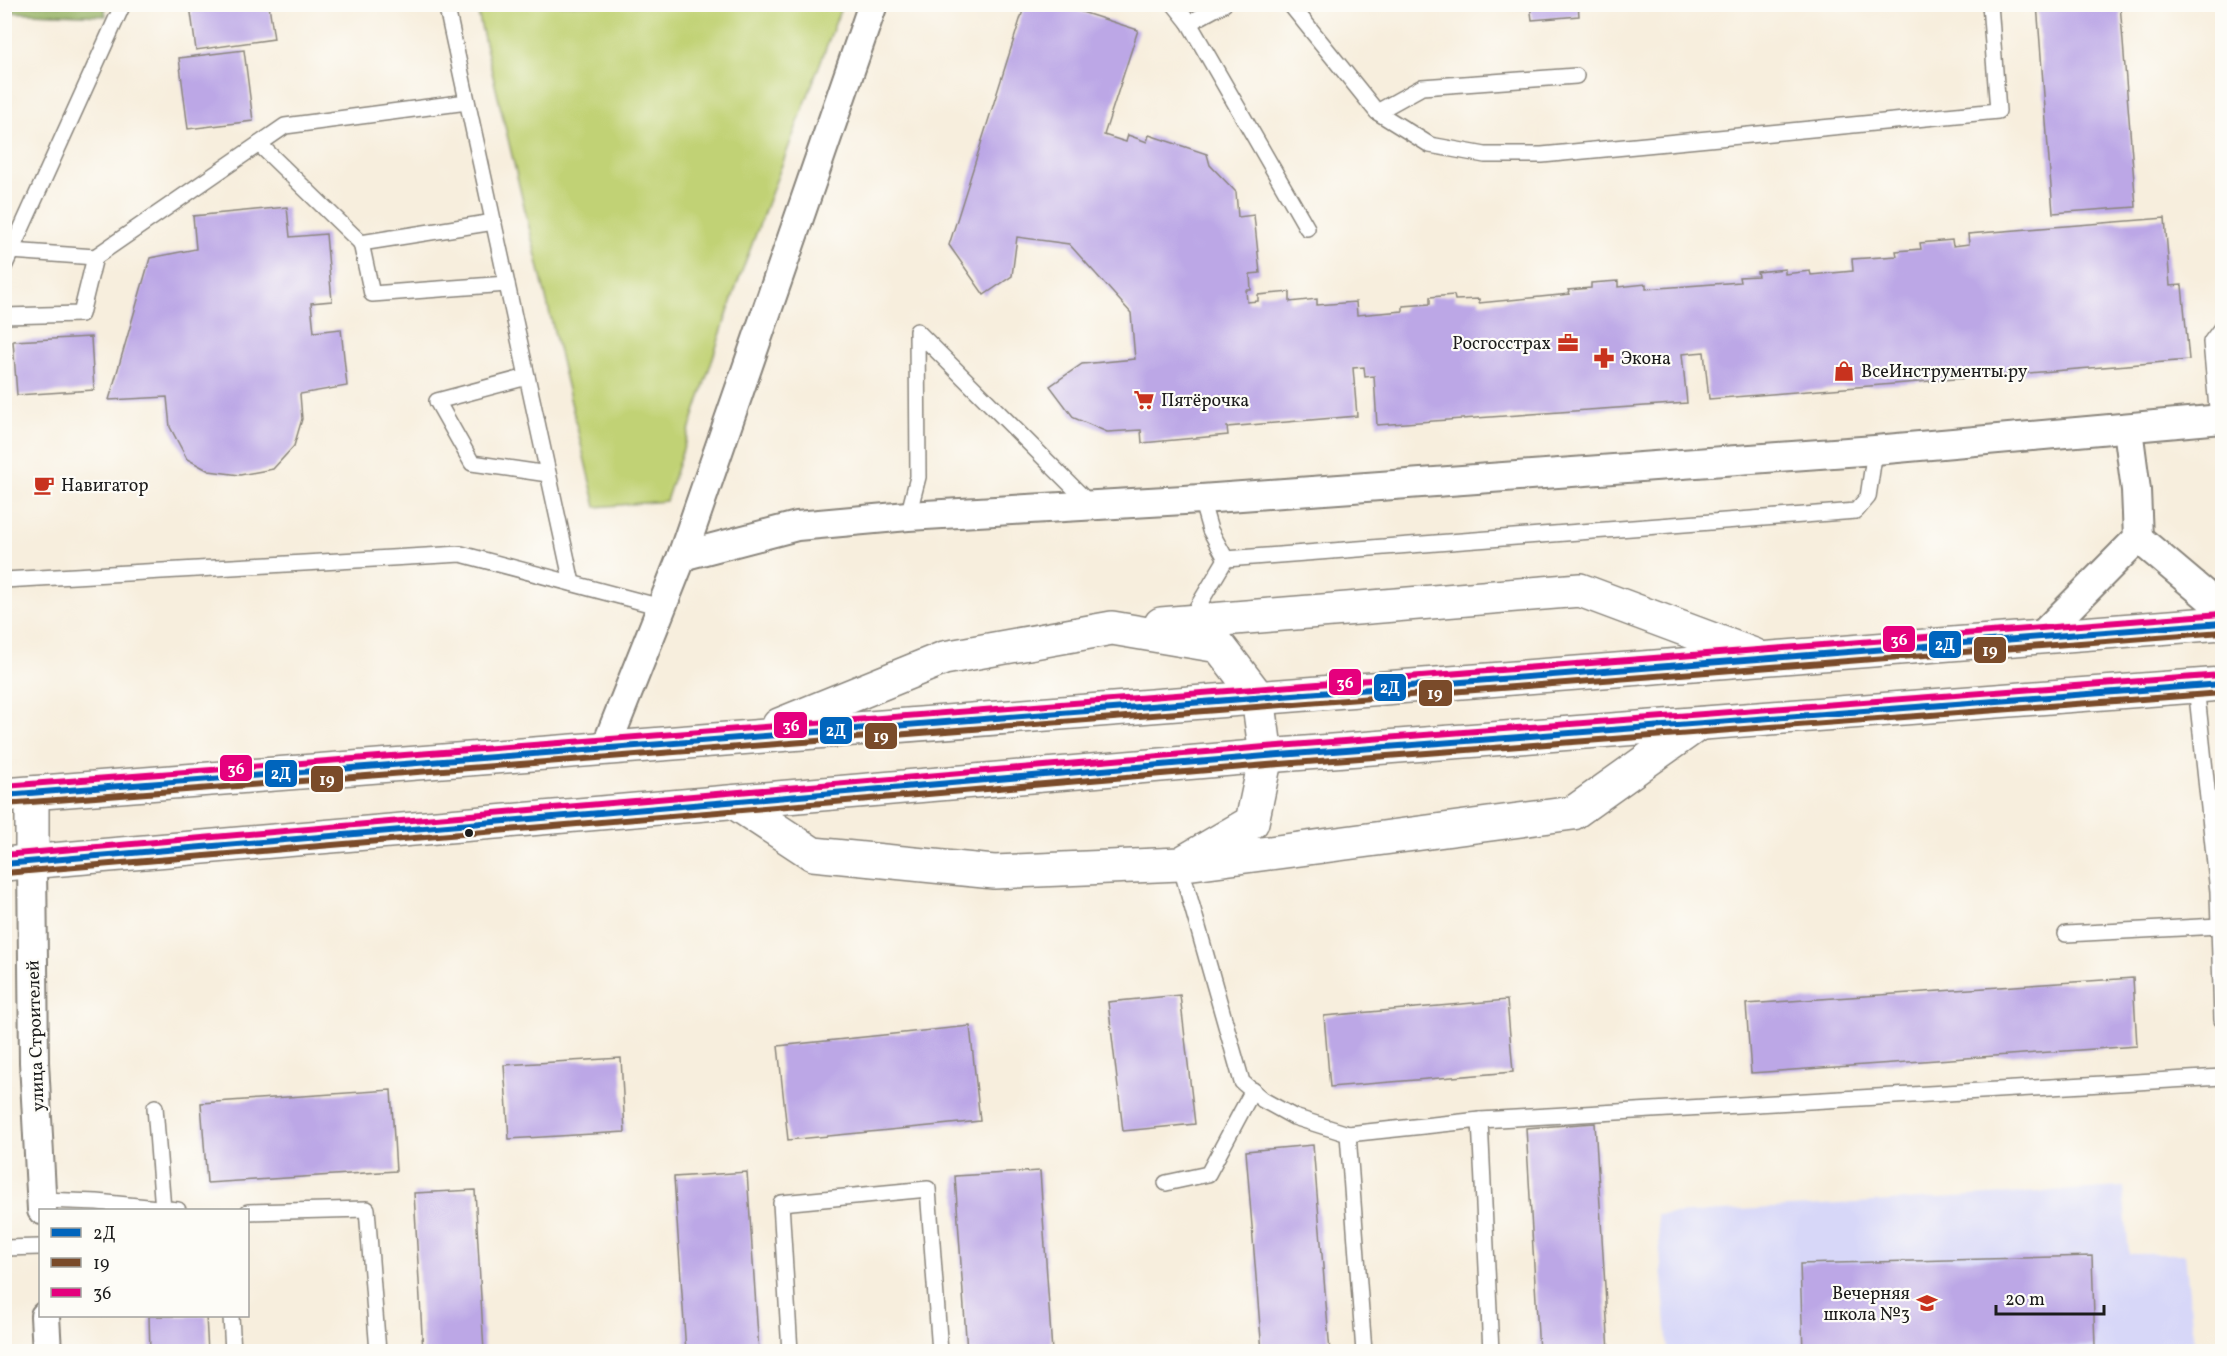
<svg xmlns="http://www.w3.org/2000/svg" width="2227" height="1356" font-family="Vollkorn,serif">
<rect width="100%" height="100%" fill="#fdfcf7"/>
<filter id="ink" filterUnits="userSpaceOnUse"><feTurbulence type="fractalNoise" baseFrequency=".0167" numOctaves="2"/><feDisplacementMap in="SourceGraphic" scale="12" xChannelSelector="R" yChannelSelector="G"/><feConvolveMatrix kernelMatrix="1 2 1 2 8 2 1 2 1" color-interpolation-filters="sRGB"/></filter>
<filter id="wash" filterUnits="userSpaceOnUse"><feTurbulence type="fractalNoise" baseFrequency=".008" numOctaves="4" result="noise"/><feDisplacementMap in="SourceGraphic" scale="24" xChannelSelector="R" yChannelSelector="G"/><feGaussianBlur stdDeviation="1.35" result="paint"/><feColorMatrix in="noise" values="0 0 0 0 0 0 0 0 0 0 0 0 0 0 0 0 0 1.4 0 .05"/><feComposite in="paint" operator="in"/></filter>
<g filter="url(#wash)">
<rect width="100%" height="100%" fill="#f7eedd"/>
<polygon fill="#d7d7f8" points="2123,1187 2129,1254 2185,1254 2195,1351 1668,1351 1657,1215"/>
<polygon fill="#c1d275" stroke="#6e7748" stroke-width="1.5" points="476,5 842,5 736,287 666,501 596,507"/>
<polygon fill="#98b466" stroke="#5a6841" stroke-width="1.5" points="104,5 106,16 5,12 5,5"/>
<g id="blocks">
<g fill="#bca7e6">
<polygon points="1025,4 1057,4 1138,30 1104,135 1126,142 1128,135 1147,142 1149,135 1207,154 1210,165 1236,192 1238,217 1254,215 1260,273 1250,274 1251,290 1246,290 1247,302 1258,301 1258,295 1290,292 1290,302 1317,299 1317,305 1356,302 1357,315 1403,311 1403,306 1430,304 1430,297 1454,295 1455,300 1479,299 1479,303 1570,294 1568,290 1591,288 1591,283 1618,281 1618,287 1646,284 1646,289 1740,282 1739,277 1758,276 1757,272 1785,269 1785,274 1810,271 1811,275 1853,271 1852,259 1897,256 1896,251 1921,249 1920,243 1952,240 1953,246 1969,244 1968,234 2165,218 2170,286 2182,285 2189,360 1709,399 1704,352 1682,354 1687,403 1377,425 1374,376 1365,377 1364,367 1353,368 1357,416 1227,427 1228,435 1142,443 1141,430 1107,432 1074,418 1050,386 1082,364 1135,359 1131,313 1069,244 1017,237 1012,276 984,295 949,245"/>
<polygon points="1530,4 1578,4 1579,16 1532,20"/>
<polygon points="2037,4 2120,4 2136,207 2053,213"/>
<polygon points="190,5 269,5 274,39 196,50"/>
<polygon points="244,50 253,121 188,129 179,58"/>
<polygon points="287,207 290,237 326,234 332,301 311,303 314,332 341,329 347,386 300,394 302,419 294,446 273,469 240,475 209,471 187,459 170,427 167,397 109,400 150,258 196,249 193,216"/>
<polygon points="91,337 94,390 17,395 13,341"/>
<polygon points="2133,978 2137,1046 1751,1073 1746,1004"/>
<polygon points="1180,995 1195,1124 1123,1131 1108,1002"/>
<polygon points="1507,1000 1513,1072 1330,1087 1324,1016"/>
<polygon points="970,1026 980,1121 788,1140 778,1046"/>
<polygon points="621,1058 625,1132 509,1139 504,1065"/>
<polygon points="391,1090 396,1171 207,1183 201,1103"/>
<polygon points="1595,1123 1609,1352 1539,1352 1526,1128"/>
<polygon points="1313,1145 1330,1352 1262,1352 1246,1151"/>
<polygon points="1040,1171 1052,1352 967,1352 955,1176"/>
<polygon points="747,1172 759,1352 686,1352 674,1177"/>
<polygon points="475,1190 484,1352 423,1352 414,1193"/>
<polygon points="2092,1256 2095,1346 1803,1352 1800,1264"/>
<polygon points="149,1316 206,1316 208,1352 150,1352"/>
</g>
</g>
</g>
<g filter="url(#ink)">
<use href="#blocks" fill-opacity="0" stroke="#8a857c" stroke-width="1.5"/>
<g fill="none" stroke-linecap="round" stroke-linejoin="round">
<g stroke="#8a857c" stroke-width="18">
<g id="service">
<polyline points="446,4 572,583"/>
<polyline points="1174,4 1189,23 1307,228"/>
<polyline points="1290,4 1377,112 1430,145 1485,155 1542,155 1998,111 1990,4"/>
<polyline points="1189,23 1224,4"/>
<polyline points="1377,112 1422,87 1576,76"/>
<polyline points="259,144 361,243 494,222"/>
<polyline points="361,243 372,294 507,284"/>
<polyline points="11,251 95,257 285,126 467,102"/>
<polyline points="4,267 123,4"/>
<polyline points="4,316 81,314 95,257"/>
<polyline points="527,377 437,401 472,463 548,474"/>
<polyline points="2218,419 2211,342 2222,327"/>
<polyline points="1201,499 1210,530 1226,559 1856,511 1868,497 1875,450"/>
<polyline points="908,516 918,477 917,331 1091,505"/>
<polyline points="4,580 461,554 661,607"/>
<polyline points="1189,621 1226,559"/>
<polyline points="1180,864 1242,1082 1263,1100 1294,1117 1348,1134"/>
<polyline points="2219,926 2222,1020"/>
<polyline points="2066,934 2219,926 2218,892 2196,686"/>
<polyline points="155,1107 163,1210"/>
<polyline points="1480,1120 2222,1077"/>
<polyline points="1166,1183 1208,1174 1253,1090"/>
<polyline points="42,1200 97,1202 178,1210"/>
<polyline points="248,1212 367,1209 378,1352"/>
<polyline points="4,1248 40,1247"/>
<polyline points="231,1316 233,1352"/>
<polyline points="790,1352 781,1203 928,1189 940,1352"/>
<polyline points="1364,1352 1348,1134 1480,1120 1491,1352"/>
</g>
</g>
<g stroke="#8a857c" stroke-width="32">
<g id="minor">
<polyline points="2138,538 2222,609"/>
<polyline points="682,556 797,526 908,516 1201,499 1875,450 2222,419"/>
<polyline points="2040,637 2138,538 2136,490 2128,429"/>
<polyline points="606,747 682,556 873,4"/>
<polyline points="32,862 34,1062 42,1210"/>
<polyline points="45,1316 47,1352"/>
</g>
</g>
<g stroke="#8a857c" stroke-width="36">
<g id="primary">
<polyline points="1161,624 1580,590 1754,655"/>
<polyline points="32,793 32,862"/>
<polyline points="4,795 2222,623"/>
<polyline points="734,802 813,854 994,872 1180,864 1252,822 1266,756 1258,697 1219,646 1112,628 944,658 779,725"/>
<polyline points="1193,863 1573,813 1698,724"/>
<polyline points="4,864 1266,756 2222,684"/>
</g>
</g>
<use href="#service" stroke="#fff" stroke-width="15"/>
<use href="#minor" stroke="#fff" stroke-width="28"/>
<use href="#primary" stroke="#fff" stroke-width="33"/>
<g stroke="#fdfcf7" stroke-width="10">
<g id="bus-1">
<polyline points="4,795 2222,623"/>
<polyline points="4,864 1266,756 2222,684"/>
</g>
</g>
<g stroke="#fdfcf7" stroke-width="10">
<g id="bus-2">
<polyline points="5,804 2222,632"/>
<polyline points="5,873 1267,765 2222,693"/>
</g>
</g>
<g stroke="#fdfcf7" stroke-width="10">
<g id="bus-3">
<polyline points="4,786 2221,614"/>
<polyline points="4,855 1265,747 2221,675"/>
</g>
</g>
<use href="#bus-1" stroke="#0065bd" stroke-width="6"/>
<use href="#bus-2" stroke="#7a4b2a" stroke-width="6"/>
<use href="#bus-3" stroke="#e5007d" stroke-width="6"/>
</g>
</g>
<defs>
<g id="office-bare" transform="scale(1.62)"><path d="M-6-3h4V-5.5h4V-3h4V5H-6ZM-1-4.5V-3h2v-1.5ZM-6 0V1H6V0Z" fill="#c8321e" stroke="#fdfcf7" stroke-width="2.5" paint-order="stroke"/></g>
<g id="pharmacy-bare" transform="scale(1.62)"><path d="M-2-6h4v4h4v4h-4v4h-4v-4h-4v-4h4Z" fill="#c8321e" stroke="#fdfcf7" stroke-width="2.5" paint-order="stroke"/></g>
<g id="shop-bare" transform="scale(1.62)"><path d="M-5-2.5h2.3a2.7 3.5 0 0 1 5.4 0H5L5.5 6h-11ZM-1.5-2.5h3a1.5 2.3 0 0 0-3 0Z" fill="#c8321e" stroke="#fdfcf7" stroke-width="2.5" paint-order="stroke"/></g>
<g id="supermarket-bare" transform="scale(1.62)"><path d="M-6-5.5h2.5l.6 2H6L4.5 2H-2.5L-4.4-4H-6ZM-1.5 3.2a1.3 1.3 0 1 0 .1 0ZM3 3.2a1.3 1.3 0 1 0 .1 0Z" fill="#c8321e" stroke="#fdfcf7" stroke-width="2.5" paint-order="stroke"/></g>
<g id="cafe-bare" transform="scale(1.62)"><path d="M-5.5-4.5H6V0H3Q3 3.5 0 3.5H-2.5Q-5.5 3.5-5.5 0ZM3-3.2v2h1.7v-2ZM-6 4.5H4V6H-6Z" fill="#c8321e" stroke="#fdfcf7" stroke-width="2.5" paint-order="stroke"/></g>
<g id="school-bare" transform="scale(1.62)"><path d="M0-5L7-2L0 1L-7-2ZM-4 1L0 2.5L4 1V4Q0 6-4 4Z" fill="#c8321e" stroke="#fdfcf7" stroke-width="2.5" paint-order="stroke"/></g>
</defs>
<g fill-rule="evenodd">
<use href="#office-bare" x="1568" y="343"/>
<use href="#pharmacy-bare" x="1604" y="358"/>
<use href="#shop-bare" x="1844" y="371"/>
<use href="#supermarket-bare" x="1144" y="400"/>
<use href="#cafe-bare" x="44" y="485"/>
<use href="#school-bare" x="1927" y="1303"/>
</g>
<circle fill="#1c1c1c" stroke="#fdfcf7" stroke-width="2" cx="469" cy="833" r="5"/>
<g text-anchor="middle" stroke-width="4.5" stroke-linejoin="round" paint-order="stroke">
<g font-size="18" fill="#1c1c1c" stroke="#fdfcf7" text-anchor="start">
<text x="1551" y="349" text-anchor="end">Росгосстрах</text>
<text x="1621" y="364">Экона</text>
<text x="1861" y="377">ВсеИнструменты.ру</text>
<text x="1161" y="406">Пятёрочка</text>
<text x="61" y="491">Навигатор</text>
<text x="1910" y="1299" text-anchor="end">Вечерняя<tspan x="1910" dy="21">школа №3</tspan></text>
</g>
<g font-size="18" fill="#1c1c1c" stroke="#fdfcf7">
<text transform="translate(35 1036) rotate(-92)" y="6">улица Строителей</text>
</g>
</g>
<g stroke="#fdfcf7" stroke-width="2">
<rect x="1882" y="625" width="34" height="28" rx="6" fill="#e5007d"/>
<rect x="1928" y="630" width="34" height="29" rx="6" fill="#0065bd"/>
<rect x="1973" y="636" width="34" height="28" rx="6" fill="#7a4b2a"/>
<rect x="1328" y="668" width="34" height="28" rx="6" fill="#e5007d"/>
<rect x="1373" y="673" width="34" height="29" rx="6" fill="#0065bd"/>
<rect x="1418" y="679" width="35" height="28" rx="6" fill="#7a4b2a"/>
<rect x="773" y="711" width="35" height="28" rx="6" fill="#e5007d"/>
<rect x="819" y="716" width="34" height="29" rx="6" fill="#0065bd"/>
<rect x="864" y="722" width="34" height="28" rx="6" fill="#7a4b2a"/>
<rect x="219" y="754" width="34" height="28" rx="6" fill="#e5007d"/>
<rect x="264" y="759" width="34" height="29" rx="6" fill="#0065bd"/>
<rect x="310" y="765" width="34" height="28" rx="6" fill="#7a4b2a"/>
</g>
<g font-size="16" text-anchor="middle" font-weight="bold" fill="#fff">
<text x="1899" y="645">36</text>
<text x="1945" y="650">2Д</text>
<text x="1990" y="656">19</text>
<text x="1345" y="688">36</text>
<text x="1390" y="693">2Д</text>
<text x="1435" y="699">19</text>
<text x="791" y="731">36</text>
<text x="836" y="736">2Д</text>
<text x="881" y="742">19</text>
<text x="236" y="774">36</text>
<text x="281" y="779">2Д</text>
<text x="327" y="785">19</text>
</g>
<rect width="2227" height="1356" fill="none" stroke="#fdfcf7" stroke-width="24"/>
<rect x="39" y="1209" width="210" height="108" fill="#fdfcf7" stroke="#a3a29f" stroke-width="1.5"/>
<rect x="51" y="1228" width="30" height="9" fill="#0065bd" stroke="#a3a29f" stroke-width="1.5"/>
<text x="93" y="1239" font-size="18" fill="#1c1c1c">2Д</text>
<rect x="51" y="1258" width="30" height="9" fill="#7a4b2a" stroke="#a3a29f" stroke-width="1.5"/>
<text x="93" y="1269" font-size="18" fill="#1c1c1c">19</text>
<rect x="51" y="1288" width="30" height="9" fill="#e5007d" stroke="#a3a29f" stroke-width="1.5"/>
<text x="93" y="1299" font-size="18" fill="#1c1c1c">36</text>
<path d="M1996 1305v9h108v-9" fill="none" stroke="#1c1c1c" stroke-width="3"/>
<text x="2005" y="1305" font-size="18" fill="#1c1c1c" stroke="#fdfcf7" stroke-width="4.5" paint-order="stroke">20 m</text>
</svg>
